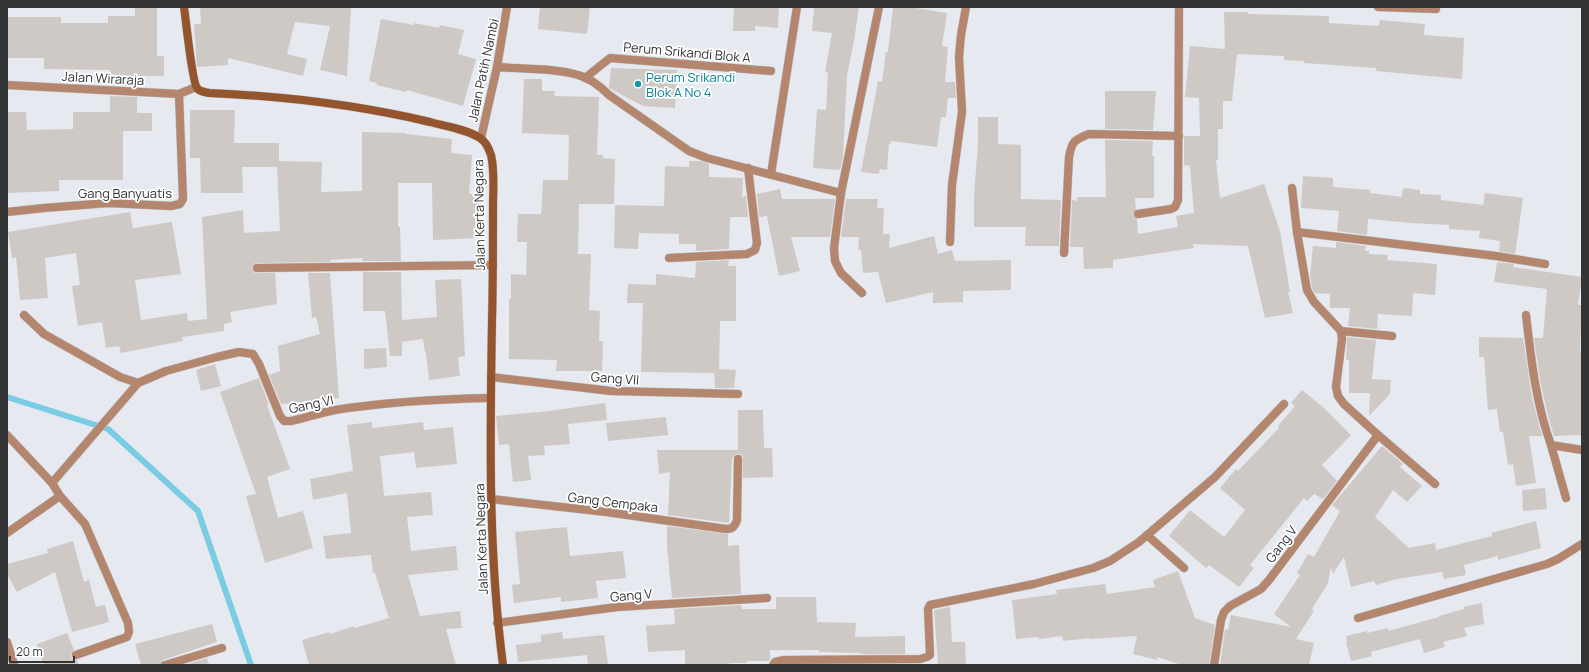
<svg xmlns="http://www.w3.org/2000/svg" width="1589" height="672" font-family="Manrope,sans-serif">
<rect width="100%" height="100%" fill="#e6e9ef"/>
<g fill="none" stroke-linecap="round" stroke-linejoin="round">
<polyline stroke="#79cce3" stroke-width="6" points="7,397 108,429 198,511 251,665"/>
</g>
<g fill="#cfc9c5">
<polygon points="135,7 157,7 157,56 164,56 164,76 137,76 137,86 110,85 110,70 44,69 44,58 8,58 8,17 61,17 61,23 108,23 108,16 135,16"/>
<polygon points="200,7 351,7 347,76 320,70 330,26 295,22 287,54 307,59 303,76 228,58 228,65 197,67 194,24 201,24"/>
<polygon points="540,7 590,7 587,34 538,29"/>
<polygon points="734,7 779,7 778,28 755,26 755,31 733,31"/>
<polygon points="814,7 859,7 854,41 847,75 843,157 840,170 813,168 817,109 826,110 828,73 825,72 832,33 812,31"/>
<polygon points="893,7 909,7 947,13 942,46 948,47 945,82 955,82 956,98 948,98 946,117 941,117 937,147 891,141 890,144 889,144 887,170 880,169 879,174 861,172 878,81 882,82 886,52 888,52"/>
<polygon points="1224,12 1248,12 1248,14 1329,16 1329,23 1379,26 1380,20 1425,24 1424,35 1464,38 1462,79 1376,71 1376,68 1304,63 1304,61 1284,60 1284,56 1237,54 1232,101 1223,101 1223,129 1218,129 1218,160 1216,160 1220,198 1264,184 1280,231 1290,292 1288,292 1293,313 1265,318 1248,246 1193,244 1194,248 1113,260 1113,268 1084,269 1083,247 1070,247 1072,200 1077,201 1077,197 1106,197 1105,140 1153,141 1152,156 1154,156 1154,198 1135,198 1136,209 1133,214 1137,219 1138,234 1178,227 1176,216 1194,213 1190,166 1184,165 1184,136 1200,136 1199,98 1185,97 1190,46 1225,49"/>
<polygon points="381,19 414,25 414,23 439,28 440,25 464,30 458,54 476,59 463,106 407,90 406,92 376,85 377,83 369,81"/>
<polygon points="611,68 677,70 675,108 643,106 609,88"/>
<polygon points="524,79 542,79 542,91 555,91 554,96 599,97 597,155 603,155 603,158 615,159 614,204 579,204 578,254 591,254 589,310 600,311 599,341 603,341 602,371 556,371 557,360 509,359 509,299 511,299 511,274 526,275 527,242 517,242 518,214 541,214 543,180 568,180 569,135 522,133"/>
<polygon points="1105,91 1156,91 1153,130 1105,129"/>
<polygon points="110,96 137,97 137,113 152,113 152,131 123,131 123,180 59,180 59,191 7,193 7,112 26,112 27,130 73,129 73,112 110,112"/>
<polygon points="190,110 235,110 234,143 279,143 279,161 322,162 321,192 362,191 362,132 406,133 406,134 452,139 451,153 472,155 469,194 477,194 478,238 433,240 432,183 398,183 398,227 400,227 401,261 363,261 362,258 330,260 330,262 255,263 252,268 255,273 275,273 277,304 230,312 232,322 224,324 224,331 182,337 183,341 121,353 119,346 106,348 102,322 78,326 72,286 80,285 76,253 45,258 48,298 20,300 16,257 12,258 8,232 130,212 133,228 172,222 181,274 135,280 141,320 187,313 188,321 207,319 202,217 243,210 244,233 280,231 277,167 242,167 243,193 201,193 200,158 190,158"/>
<polygon points="978,117 998,117 998,144 1021,145 1021,199 1061,200 1059,246 1025,246 1026,227 974,227 974,195 978,143"/>
<polygon points="689,161 701,161 709,164 709,177 743,178 742,197 746,196 748,217 730,217 729,249 696,251 696,244 679,244 679,234 639,233 638,249 614,248 615,205 664,206 665,166 689,167"/>
<polygon points="1303,176 1333,178 1333,187 1370,190 1370,193 1402,197 1403,188 1420,190 1420,194 1441,195 1441,200 1483,205 1485,193 1523,198 1515,254 1499,251 1500,241 1479,238 1480,231 1449,229 1449,225 1412,223 1368,219 1367,235 1337,231 1339,211 1301,208"/>
<polygon points="780,189 782,199 835,199 830,237 791,237 800,271 779,276 767,216 759,217 757,194"/>
<polygon points="846,199 878,199 877,208 884,208 883,234 890,234 889,248 934,236 938,254 952,250 955,261 1011,260 1011,290 963,291 963,302 933,303 933,292 886,303 878,272 863,273 861,250 858,250 859,237 841,237"/>
<polygon points="1336,242 1366,246 1365,251 1369,251 1369,254 1388,255 1387,260 1437,264 1435,295 1413,293 1412,316 1378,314 1377,329 1348,326 1350,308 1330,308 1330,294 1315,293 1312,288 1310,276 1313,246 1336,248"/>
<polygon points="729,260 728,266 736,266 736,321 720,321 719,369 736,370 734,388 715,388 714,373 641,372 643,303 627,303 628,284 656,285 656,274 695,278 696,262"/>
<polygon points="1497,262 1514,264 1513,267 1582,277 1578,305 1582,305 1580,351 1582,351 1582,435 1554,436 1547,412 1540,380 1534,338 1543,338 1547,289 1494,282"/>
<polygon points="363,272 401,272 402,320 437,317 435,280 461,279 465,356 458,357 460,376 429,380 426,352 425,352 423,339 402,342 402,356 390,356 385,311 363,311"/>
<polygon points="308,273 330,273 339,398 281,404 269,375 280,371 278,346 320,334 316,317 312,318"/>
<polygon points="1347,337 1376,340 1372,379 1391,380 1390,394 1369,416 1370,393 1349,393 1349,360 1346,360"/>
<polygon points="1479,337 1523,338 1532,398 1542,436 1529,436 1536,483 1516,486 1513,464 1508,465 1503,432 1500,432 1497,409 1488,410 1484,357 1479,357"/>
<polygon points="386,348 387,367 364,369 364,349"/>
<polygon points="215,364 221,386 201,391 196,370"/>
<polygon points="259,378 269,405 267,405 290,469 267,477 278,518 303,511 313,548 265,563 246,496 256,494 220,392"/>
<polygon points="1302,390 1324,408 1351,435 1322,465 1337,481 1323,499 1314,494 1307,501 1304,498 1250,565 1254,568 1239,587 1209,565 1206,568 1169,536 1190,510 1224,537 1245,510 1220,488 1236,469 1238,471 1279,428 1278,426 1295,406 1291,403"/>
<polygon points="605,403 607,420 568,424 570,444 544,446 545,455 528,456 531,480 513,482 509,444 499,445 496,416 549,411"/>
<polygon points="738,410 763,410 764,448 772,448 773,477 743,478 743,457 740,454 736,454 732,459 729,523 668,515 670,472 659,474 657,450 738,450"/>
<polygon points="666,417 668,435 608,441 606,423"/>
<polygon points="372,422 372,428 423,422 424,430 453,427 457,464 416,468 414,452 380,456 384,496 431,492 433,515 407,517 411,551 456,546 458,570 408,575 420,616 460,611 462,628 446,629 456,665 309,665 302,640 329,632 330,634 354,626 355,628 389,618 375,573 373,573 371,555 326,559 323,536 351,533 347,493 313,500 310,479 353,471 347,425"/>
<polygon points="1382,446 1403,464 1400,467 1422,486 1407,502 1393,490 1375,517 1409,548 1435,543 1436,550 1492,536 1491,533 1536,521 1541,548 1498,560 1498,556 1464,565 1466,575 1444,579 1442,572 1397,579 1376,585 1374,581 1351,587 1344,557 1333,574 1331,567 1328,583 1312,609 1314,611 1296,639 1314,643 1309,665 1220,665 1225,629 1228,630 1231,615 1291,627 1274,614 1300,575 1297,573 1308,554 1314,557 1340,511 1332,505"/>
<polygon points="1545,488 1547,509 1523,511 1522,490"/>
<polygon points="667,526 728,534 728,546 739,545 741,594 672,598 667,546"/>
<polygon points="567,527 570,556 623,551 626,578 596,581 598,598 561,602 561,597 514,603 512,585 520,584 515,532"/>
<polygon points="73,541 84,582 89,580 96,607 105,605 109,622 72,632 55,572 17,592 7,574 7,564 48,553 47,549"/>
<polygon points="1178,571 1195,618 1215,625 1209,665 1182,665 1157,657 1157,660 1133,654 1137,636 1090,639 1090,638 1063,641 1062,636 1039,639 1038,637 1016,639 1012,600 1057,594 1056,590 1105,584 1107,594 1155,587 1153,580"/>
<polygon points="776,597 816,597 817,622 856,623 855,637 905,636 905,654 861,654 861,653 819,652 819,650 770,650 770,659 769,661 747,661 747,663 729,663 729,665 685,665 685,650 648,652 646,626 675,624 674,609 741,605 742,609 776,609"/>
<polygon points="1482,603 1484,624 1464,628 1467,636 1443,642 1445,647 1424,653 1420,639 1371,652 1372,656 1351,661 1346,642 1347,642 1346,636 1367,631 1367,633 1388,628 1388,631 1439,617 1439,616 1464,609 1464,607"/>
<polygon points="950,607 952,642 965,642 966,665 938,665 934,610"/>
<polygon points="212,624 217,642 163,660 160,665 141,665 135,644"/>
<polygon points="562,632 563,639 604,635 608,665 588,665 587,655 518,662 516,645 541,642 541,635"/>
<polygon points="67,633 74,650 71,654 71,657 73,659 77,660 79,665 44,665 37,644"/>
<polygon points="207,658 209,665 184,665"/>
</g>
<g fill="none" stroke-linecap="round" stroke-linejoin="round">
<g stroke="#c2c5ca" stroke-width="9">
<g id="street">
<polyline points="1378,7 1436,9"/>
<path d="M497,67C523,69 554,68 578,75C590,78 600,86 609,95L689,151L707,158L841,193"/>
<polyline points="585,78 610,58 771,71"/>
<polyline points="7,85 179,94 196,87"/>
<polyline points="481,138 497,67 507,7"/>
<polyline points="771,174 797,7"/>
<polyline points="1292,188 1297,232 1307,290 1314,302 1341,331 1342,339 1336,387 1338,396 1344,404 1378,435 1435,484"/>
<polyline points="7,212 44,208 108,203 171,206 180,204 183,199 179,94"/>
<polyline points="1138,214 1171,209 1175,207 1178,200 1179,7"/>
<polyline points="1297,232 1496,256 1545,264"/>
<polyline points="950,242 952,185 962,112 959,57 961,35 966,7"/>
<path d="M1064,253L1069,157C1072,141 1074,140 1089,134L1179,136"/>
<polyline points="669,258 747,254 755,250 757,243 748,168"/>
<polyline points="257,268 493,265"/>
<polyline points="862,293 841,273 835,261 834,248 841,193 879,7"/>
<polyline points="24,315 44,334 120,377 138,383"/>
<path d="M1526,315C1531,359 1536,404 1551,445L1582,450"/>
<polyline points="1341,331 1392,336"/>
<polyline points="491,377 611,391 738,394"/>
<polyline points="7,435 52,483 60,496 85,524 128,623 129,632 127,637 76,655"/>
<polyline points="1551,445 1566,498"/>
<path d="M52,483L138,383L166,371L217,357L239,352L253,354L259,364L280,416L284,421H291C305,418 320,413 335,410C386,402 439,399 490,398"/>
<path d="M491,499L606,512L726,529C733,529 735,526 737,520L738,459"/>
<polyline points="7,533 60,496"/>
<polyline points="1147,535 1184,568"/>
<polyline points="1358,618 1547,564 1558,559 1582,544"/>
<polyline points="497,623 617,607 767,598"/>
<polyline points="7,642 14,665"/>
<polyline points="165,665 222,648"/>
<polyline points="773,665 775,662 784,660 920,659 927,657 930,655 928,609 930,605 1034,584 1093,568 1110,561 1139,542 1215,477 1284,404"/>
<polyline points="1214,665 1221,620 1224,612 1230,606 1261,589 1269,580 1378,435"/>
</g>
</g>
<g stroke="#c2c5ca" stroke-width="9">
<path id="secondary" d="M184,7C186,20 192,82 197,88C200,92 205,92 209,93C283,96 358,105 430,122C445,126 466,129 480,138C485,141 489,149 491,155C495,171 493,191 493,207C493,245 493,283 492,321C490,436 488,551 503,665"/>
</g>
<use href="#street" stroke="#b3866d" stroke-width="8"/>
<use href="#secondary" stroke="#94552e" stroke-width="8"/>
</g>
<circle fill="#0f9aa8" stroke="#fff" stroke-width="1.5" cx="638" cy="84" r="4"/>
<g text-anchor="middle" stroke-width="3.5" stroke-linejoin="round" paint-order="stroke">
<g font-size="13" fill="#323335" stroke="#fff">
<text transform="translate(687 52) rotate(5)" y="5">Perum Srikandi Blok A</text>
<text transform="translate(483 70) rotate(-78)" y="5">Jalan Patih Nambi</text>
<text transform="translate(103 78) rotate(3)" y="5">Jalan Wiraraja</text>
<text x="125" y="198">Gang Banyuatis</text>
<text transform="translate(479 215) rotate(-91)" y="5">Jalan Kerta Negara</text>
<text transform="translate(615 378) rotate(4)" y="5">Gang VII</text>
<text transform="translate(311 404) rotate(-12)" y="5">Gang VI</text>
<text transform="translate(613 502) rotate(7)" y="5">Gang Cempaka</text>
<text transform="translate(481 539) rotate(-92)" y="5">Jalan Kerta Negara</text>
<text transform="translate(1281 544) rotate(-53)" y="5">Gang V</text>
<text transform="translate(631 595) rotate(-5)" y="5">Gang V</text>
</g>
<g font-size="13" fill="#0d838f" stroke="#fff" text-anchor="start">
<text x="646" y="82">Perum Srikandi<tspan x="646" dy="15">Blok A No 4</tspan></text>
</g>
</g>
<rect width="1589" height="672" fill="none" stroke="#323335" stroke-width="16"/>
<path d="M10 656v6h64v-6" fill="none" stroke="#323335" stroke-width="2"/>
<text x="16" y="656" font-size="12" fill="#323335" stroke="#ffffff" stroke-width="3" paint-order="stroke">20 m</text>
</svg>
